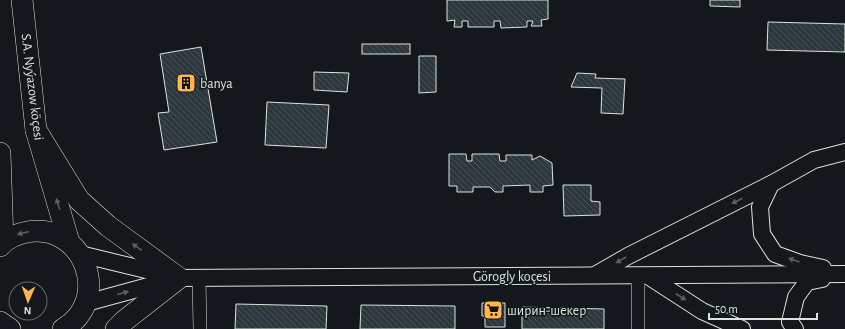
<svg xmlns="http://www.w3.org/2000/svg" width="845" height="329" font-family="'Alegreya Sans',sans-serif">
<defs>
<pattern id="building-back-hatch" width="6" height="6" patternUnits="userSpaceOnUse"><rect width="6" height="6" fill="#2c363c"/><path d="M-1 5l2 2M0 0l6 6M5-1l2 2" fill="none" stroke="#4a5358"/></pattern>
</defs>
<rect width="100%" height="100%" fill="#14181c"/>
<g fill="url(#building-back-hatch)" stroke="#d8e6dc">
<polygon points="447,0 548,0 548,19 541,20 542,26 531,26 533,21 527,21 527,27 501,28 500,21 494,21 494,27 468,27 468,21 462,21 462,27 454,27 455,20 447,21"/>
<polygon points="710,0 740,0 740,7 710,6"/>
<polygon points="768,22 845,24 845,52 767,50"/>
<rect x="362" y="44" width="48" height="10"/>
<polygon points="201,47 217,142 164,150 158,113 169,112 160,54"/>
<polygon points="419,56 436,56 436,92 419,93"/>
<polygon points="314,72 349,73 347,92 314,90"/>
<polygon points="577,73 596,74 595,78 625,79 623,114 601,113 602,88 571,87"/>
<polygon points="267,102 329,105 326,148 265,145"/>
<polygon points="449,154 466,154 467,161 472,161 472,154 499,154 500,161 506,161 506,155 532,155 532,160 540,156 552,163 553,185 543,186 543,192 530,192 530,185 503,186 503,192 495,192 490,187 473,187 473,192 457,192 457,186 449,186"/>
<polygon points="563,185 591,185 591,201 600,202 600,215 564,216"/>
<polygon points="482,303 505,303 505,327 485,327 485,316 482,316"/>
<polygon points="236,304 327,306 326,329 235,329"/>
<polygon points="361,305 455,306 455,329 360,329"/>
<polygon points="522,307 604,309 604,329 522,329"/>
</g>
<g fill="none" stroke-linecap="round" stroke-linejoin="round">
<g stroke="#d8e6dc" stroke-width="14">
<g id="minor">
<polyline points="199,278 200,329"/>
<polyline points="638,329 638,275"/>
</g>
</g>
<g stroke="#d8e6dc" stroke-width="18">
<g id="tertiary">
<polyline points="771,184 760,207 762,234 775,254 800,263 823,268"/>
<polyline points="80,254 179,278 845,274"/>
<polyline points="595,275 628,256 771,184 814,160 845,152"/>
<polyline points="648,276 702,311 742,329"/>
<polyline points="86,303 174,279"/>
<polyline points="795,329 790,322 796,297 807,282 822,279"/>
</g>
</g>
<g stroke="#d8e6dc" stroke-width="22">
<g id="primary">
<polyline points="22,0 36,130 69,242"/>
<polyline points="36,130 79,200 108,226 179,278 124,321 116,329"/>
<polyline points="0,153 3,242"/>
<path d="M0,246C7,238 17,234 27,232C84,222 113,300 63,329"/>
<polyline points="0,322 10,329"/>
</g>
</g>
<use href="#minor" stroke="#14181c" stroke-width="13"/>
<use href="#tertiary" stroke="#14181c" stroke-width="16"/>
<use href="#primary" stroke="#14181c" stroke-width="21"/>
</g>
<defs><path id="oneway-solid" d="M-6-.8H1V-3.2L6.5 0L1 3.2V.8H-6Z"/></defs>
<g fill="#59605f">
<use href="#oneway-solid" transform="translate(737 201) rotate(153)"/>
<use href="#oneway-solid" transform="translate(58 204) rotate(-107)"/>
<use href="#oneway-solid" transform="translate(23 233) rotate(167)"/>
<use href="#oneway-solid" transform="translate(137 247) rotate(-145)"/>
<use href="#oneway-solid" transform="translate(621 260) rotate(150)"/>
<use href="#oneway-solid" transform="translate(794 260) rotate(-160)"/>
<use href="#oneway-solid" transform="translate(123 293) rotate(-15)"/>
<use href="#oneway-solid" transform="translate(681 297) rotate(33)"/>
</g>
<defs>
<g id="building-square" transform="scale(1)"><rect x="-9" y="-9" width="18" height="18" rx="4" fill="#ffb74d" stroke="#14181c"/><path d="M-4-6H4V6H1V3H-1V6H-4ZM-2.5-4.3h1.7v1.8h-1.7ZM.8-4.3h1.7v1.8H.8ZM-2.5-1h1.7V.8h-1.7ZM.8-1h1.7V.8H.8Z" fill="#111"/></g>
<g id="supermarket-square" transform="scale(1)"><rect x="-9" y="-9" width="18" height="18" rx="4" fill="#ffb74d" stroke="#14181c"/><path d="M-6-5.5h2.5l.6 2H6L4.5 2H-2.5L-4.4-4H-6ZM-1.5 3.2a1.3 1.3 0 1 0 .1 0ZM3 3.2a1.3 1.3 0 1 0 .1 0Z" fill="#111"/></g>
</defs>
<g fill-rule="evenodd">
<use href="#building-square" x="186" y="83"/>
<use href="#supermarket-square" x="493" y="310"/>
</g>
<g text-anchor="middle" stroke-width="3" stroke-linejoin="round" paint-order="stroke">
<g font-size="14" fill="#d8e6dc" stroke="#14181c" text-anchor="start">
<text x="200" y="88">banya</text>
<text x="507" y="315">ширин-шекер</text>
</g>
<g font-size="14" fill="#d8e6dc" stroke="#14181c">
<text transform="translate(33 87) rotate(83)" y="5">S.A. Nyýazow köçesi</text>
<text x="512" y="281">Görogly koçesi</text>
</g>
</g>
<g transform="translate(28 301) rotate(182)"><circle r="19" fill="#14181c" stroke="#626a69"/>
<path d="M0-3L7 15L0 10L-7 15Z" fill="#ffb74d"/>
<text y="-6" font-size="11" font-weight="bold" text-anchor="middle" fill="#d8e6dc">N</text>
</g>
<path d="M709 313v6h108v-6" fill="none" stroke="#d8e6dc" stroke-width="2"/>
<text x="715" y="313" font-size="12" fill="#d8e6dc" stroke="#14181c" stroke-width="3" paint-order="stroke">50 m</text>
</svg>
